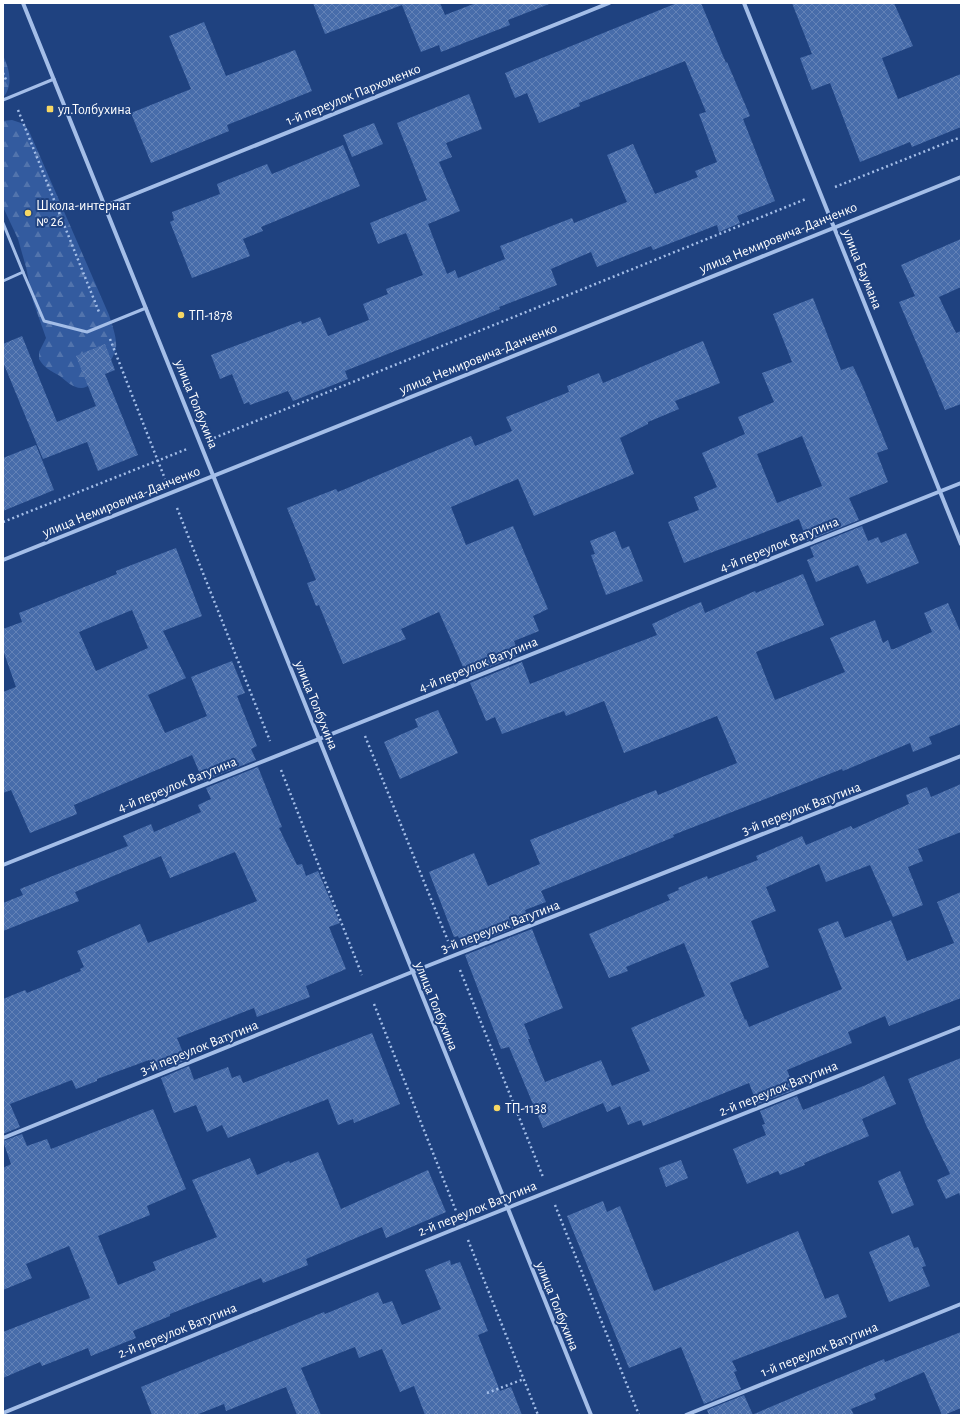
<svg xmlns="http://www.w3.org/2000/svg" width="964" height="1418" font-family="'Alegreya Sans',sans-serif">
<defs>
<pattern id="forest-firs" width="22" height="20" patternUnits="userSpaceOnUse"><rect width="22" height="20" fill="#335b9f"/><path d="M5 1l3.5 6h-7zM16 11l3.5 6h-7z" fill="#5274ad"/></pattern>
<pattern id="building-cross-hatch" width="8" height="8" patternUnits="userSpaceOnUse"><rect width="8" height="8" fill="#476caa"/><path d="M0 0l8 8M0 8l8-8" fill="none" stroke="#6382b7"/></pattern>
</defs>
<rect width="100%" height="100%" fill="#1f4280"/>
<g fill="url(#forest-firs)">
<path d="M3,55C9,69 14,84 3,98Z"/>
<path d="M12,120L24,124L29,131L109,315C112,325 117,337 116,348C114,360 93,389 81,388C73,388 66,381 60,376C51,371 44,368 39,359V352L46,338L33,301L26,267L18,239L3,207V121Z"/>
</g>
<g fill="url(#building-cross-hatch)" fill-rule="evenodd">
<polygon points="313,3 440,3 445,15 476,3 549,4 508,20 510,25 441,52 439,45 421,52 402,5 325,34"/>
<polygon points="677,3 701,3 726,63 727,62 750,116 743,119 775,201 737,216 740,223 719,232 717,225 653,250 651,246 597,267 591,252 551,269 557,285 499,307 500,309 345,371 348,379 293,401 288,391 250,405 249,402 244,404 232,374 220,379 211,355 301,321 302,324 320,317 328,336 369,320 363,304 388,294 386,289 423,275 406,233 378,244 370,223 427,200 397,123 469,94 482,129 446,143 452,157 439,162 460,211 428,224 447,274 455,270 458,278 505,259 500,246 572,218 574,223 627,202 607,155 633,144 655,194 698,177 695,171 717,162 699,114 706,112 685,61 579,103 580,106 539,123 527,93 515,98 505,73"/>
<polygon points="792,3 894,3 913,46 882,58 898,99 961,74 961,127 912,147 910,142 860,162 830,83 812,90 800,58 812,54"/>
<polygon points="204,22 226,76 295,50 312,91 227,125 229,131 151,163 131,113 191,89 169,36"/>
<polygon points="374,123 383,144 352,157 343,135"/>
<polygon points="343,145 360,186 261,227 263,231 243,239 250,256 192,278 170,222 174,220 172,212 220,194 217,184 267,164 272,174"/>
<polygon points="961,239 961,287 939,297 956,333 961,331 961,404 945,410 899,302 915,296 901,265"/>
<path d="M813,298L841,370L853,366L862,385L888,449L877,453L888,482L849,498L859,520L807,541L799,519L684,563L668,522L699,510L694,497L717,487L702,453L745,434L738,417L774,402L762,373L792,362L773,314ZM802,436L822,486L777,503L757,454Z"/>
<polygon points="22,336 57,422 96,406 76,356 105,344 115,370 105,374 138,455 98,471 87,442 43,459 3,362 3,344"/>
<polygon points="703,341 720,383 675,401 679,409 648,422 648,424 620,438 634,474 534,516 518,479 451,507 466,545 513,526 548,609 533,616 539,631 514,641 519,655 467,676 439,612 401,629 406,639 343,664 319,605 316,606 307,583 316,580 287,508 336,489 338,492 471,436 475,446 512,431 506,417 569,392 567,386 599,373 603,383"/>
<polygon points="36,445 54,490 3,511 3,458"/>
<polygon points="862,526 868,541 878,537 881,543 906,533 919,563 867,584 858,565 816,582 807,560 814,557 810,547"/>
<polygon points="615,531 622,549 629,546 643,581 606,595 591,555 595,554 590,541"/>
<path d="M176,548L202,616L163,631L186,678L148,695L165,733L207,716L191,677L232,661L245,693L237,696L257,746L251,749L256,760L203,781L192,755L74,805L77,814L30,833L11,790L3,793V692L16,687L3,650V629L22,622L19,613L117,574L116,571ZM132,610L148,648L96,671L79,632Z"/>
<polygon points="803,574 824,625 756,652 775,700 845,672 830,638 875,620 883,643 888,640 891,649 894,649 932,632 924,613 948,603 961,633 961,724 929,737 932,744 913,752 910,743 843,771 842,769 673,835 674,837 541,891 546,902 525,910 529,922 463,948 458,936 454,937 429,872 474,853 488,886 540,864 530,840 656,790 658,795 737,763 717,716 624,753 604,701 566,716 564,711 502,734 495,717 486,721 470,683 522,662 530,684 657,635 652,624 682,610 701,602 705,613 755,591 756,593"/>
<polygon points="438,710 458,753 400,779 384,742 418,727 415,719"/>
<polygon points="258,767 282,827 279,828 297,865 302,864 306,876 318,871 340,923 329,927 346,969 306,986 310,997 257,1017 254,1008 177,1038 186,1060 158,1071 154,1061 150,1062 149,1060 97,1079 97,1081 76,1089 72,1080 10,1104 20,1127 3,1134 3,999 25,990 27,993 81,971 80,969 84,967 77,951 140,924 148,943 257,901 235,852 170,878 161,856 75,892 79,901 3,931 3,903 23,895 20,889 128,846 123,836 151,824 154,832 201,812 198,805 211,799 206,788"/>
<polygon points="961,784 961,832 918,849 923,861 908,867 923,905 893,917 870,865 826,882 819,864 766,887 776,911 751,921 769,967 730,983 745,1020 746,1019 749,1027 842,989 818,929 838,921 845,938 891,920 907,961 954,943 937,902 961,892 961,998 889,1026 885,1016 848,1032 852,1043 787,1070 795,1090 757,1104 749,1083 643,1126 641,1120 628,1125 620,1106 607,1112 603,1103 543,1128 509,1047 501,1049 465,955 532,929 563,1008 524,1024 530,1039 528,1039 545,1082 601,1060 612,1086 650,1071 631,1028 705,996 684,943 626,967 628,971 609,978 589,934 670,900 667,895 679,890 678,888 707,876 708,879 758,860 756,856 802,836 806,845 851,826 853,829 909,804 906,795 927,787 931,797"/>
<polygon points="372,1033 400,1104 354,1123 353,1119 338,1125 328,1099 228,1138 222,1125 207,1132 196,1105 174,1113 161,1078 189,1066 194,1080 228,1067 232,1078 240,1075 243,1083"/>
<polygon points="961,1058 961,1199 959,1193 946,1199 937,1180 950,1174 926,1125 908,1079"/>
<polygon points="884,1076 896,1104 862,1119 869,1136 804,1163 805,1165 780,1175 778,1171 747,1184 733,1149 766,1135 762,1125 765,1124 760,1111 797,1096 803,1110 866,1085"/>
<polygon points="153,1109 186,1189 147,1206 150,1215 98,1236 118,1285 156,1270 153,1262 217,1237 192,1180 250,1158 257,1175 289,1161 290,1163 318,1152 341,1209 428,1170 446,1212 386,1238 382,1227 306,1259 308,1265 263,1283 261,1278 170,1314 170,1316 133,1331 136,1338 91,1356 88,1348 42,1366 40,1362 3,1378 3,1332 90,1298 69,1246 26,1264 32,1278 3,1290 3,1168 11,1164 3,1141 22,1134 27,1146 47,1139 51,1149"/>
<polygon points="681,1160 688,1178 666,1187 659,1168"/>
<polygon points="900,1171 914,1205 892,1214 878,1181"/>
<polygon points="603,1201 607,1212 620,1206 654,1291 798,1231 825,1299 838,1294 847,1317 732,1361 737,1371 734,1372 741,1389 704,1404 681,1347 629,1368 567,1216"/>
<polygon points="909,1235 914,1248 918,1247 926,1266 922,1267 930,1286 889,1302 869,1252"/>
<polygon points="450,1260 451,1265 460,1262 488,1331 478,1335 500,1391 511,1387 522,1415 425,1415 414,1386 400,1392 382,1349 359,1358 355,1347 301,1368 321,1415 297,1415 286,1387 226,1411 224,1404 196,1415 152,1415 141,1387 324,1312 325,1314 378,1292 383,1304 392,1301 402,1325 441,1309 425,1270"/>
<polygon points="961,1332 961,1408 944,1415 942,1415 924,1372 874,1394 876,1399 851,1409 854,1415 754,1415 754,1414 884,1359 885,1362"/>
<polygon points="744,1395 753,1415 709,1415 707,1410"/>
</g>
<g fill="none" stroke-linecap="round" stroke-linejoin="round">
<g stroke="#a4bee8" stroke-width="2.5" stroke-dasharray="2 3" stroke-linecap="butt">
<polyline points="3,73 7,82"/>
<polyline points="18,110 99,312"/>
<polyline points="835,187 961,137"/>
<polyline points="110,339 165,479"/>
<polyline points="214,438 806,199"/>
<polyline points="177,508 270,741"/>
<polyline points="3,522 187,449"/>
<polyline points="365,736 448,941"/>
<polyline points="281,770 362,975"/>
<polyline points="460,970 543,1177"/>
<polyline points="374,1004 456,1211"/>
<polyline points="555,1205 639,1415"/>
<polyline points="468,1240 538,1415"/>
<polyline points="487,1393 524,1379"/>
</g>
<g stroke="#a4bee8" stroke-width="3">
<polyline points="3,100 54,79"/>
<polyline points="3,223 23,272 3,281"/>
<polyline points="23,272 44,321 87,332 146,308"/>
</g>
<g stroke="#a4bee8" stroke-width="4">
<polyline points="23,3 591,1415"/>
<polyline points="744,3 961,544"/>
<polyline points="105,206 609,3"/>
<polyline points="3,560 961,177"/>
<polyline points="3,865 961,483"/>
<polyline points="3,1138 412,972 961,756"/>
<polyline points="3,1413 462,1226 961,1027"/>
<polyline points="686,1415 961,1304"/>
</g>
</g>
<g fill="#f6d764" stroke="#1f4280" stroke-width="1.5">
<rect x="46" y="105" width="8" height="8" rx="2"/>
<circle cx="28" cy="213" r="4"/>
<circle cx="181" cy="315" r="4"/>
<circle cx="497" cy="1108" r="4"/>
</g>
<g text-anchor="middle" stroke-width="4" stroke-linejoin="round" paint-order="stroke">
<g font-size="14" fill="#fff" stroke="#1f4280">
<text transform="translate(353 94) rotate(-22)" y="5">1-й переулок Пархоменко</text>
<text transform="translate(778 237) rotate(-22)" y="5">улица Немировича-Данченко</text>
<text transform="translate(863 269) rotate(68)" y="5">улица Баумана</text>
<text transform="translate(478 358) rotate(-22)" y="5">улица Немировича-Данченко</text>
<text transform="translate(197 404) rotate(68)" y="5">улица Толбухина</text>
<text transform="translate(121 501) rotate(-22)" y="5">улица Немировича-Данченко</text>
<text transform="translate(779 544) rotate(-22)" y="5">4-й переулок Ватутина</text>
<text transform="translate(478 664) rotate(-22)" y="5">4-й переулок Ватутина</text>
<text transform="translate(317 705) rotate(68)" y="5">улица Толбухина</text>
<text transform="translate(177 784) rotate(-22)" y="5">4-й переулок Ватутина</text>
<text transform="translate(801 808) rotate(-21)" y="5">3-й переулок Ватутина</text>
<text transform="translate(500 926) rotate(-21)" y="5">3-й переулок Ватутина</text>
<text transform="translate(437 1006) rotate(68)" y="5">улица Толбухина</text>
<text transform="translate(199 1047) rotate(-22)" y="5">3-й переулок Ватутина</text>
<text transform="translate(778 1088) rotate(-22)" y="5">2-й переулок Ватутина</text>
<text transform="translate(477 1208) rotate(-22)" y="5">2-й переулок Ватутина</text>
<text transform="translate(558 1306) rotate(68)" y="5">улица Толбухина</text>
<text transform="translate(177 1330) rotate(-22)" y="5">2-й переулок Ватутина</text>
<text transform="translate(819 1349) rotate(-22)" y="5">1-й переулок Ватутина</text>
</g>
<g font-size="14" fill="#fff" stroke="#1f4280" text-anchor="start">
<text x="58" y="114">ул.Толбухина</text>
<text x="36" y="210">Школа-интернат<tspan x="36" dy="16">№ 26</tspan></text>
<text x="189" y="320">ТП-1878</text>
<text x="505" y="1113">ТП-1138</text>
</g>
</g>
<rect width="964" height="1418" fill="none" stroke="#ffffff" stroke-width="8"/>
</svg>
